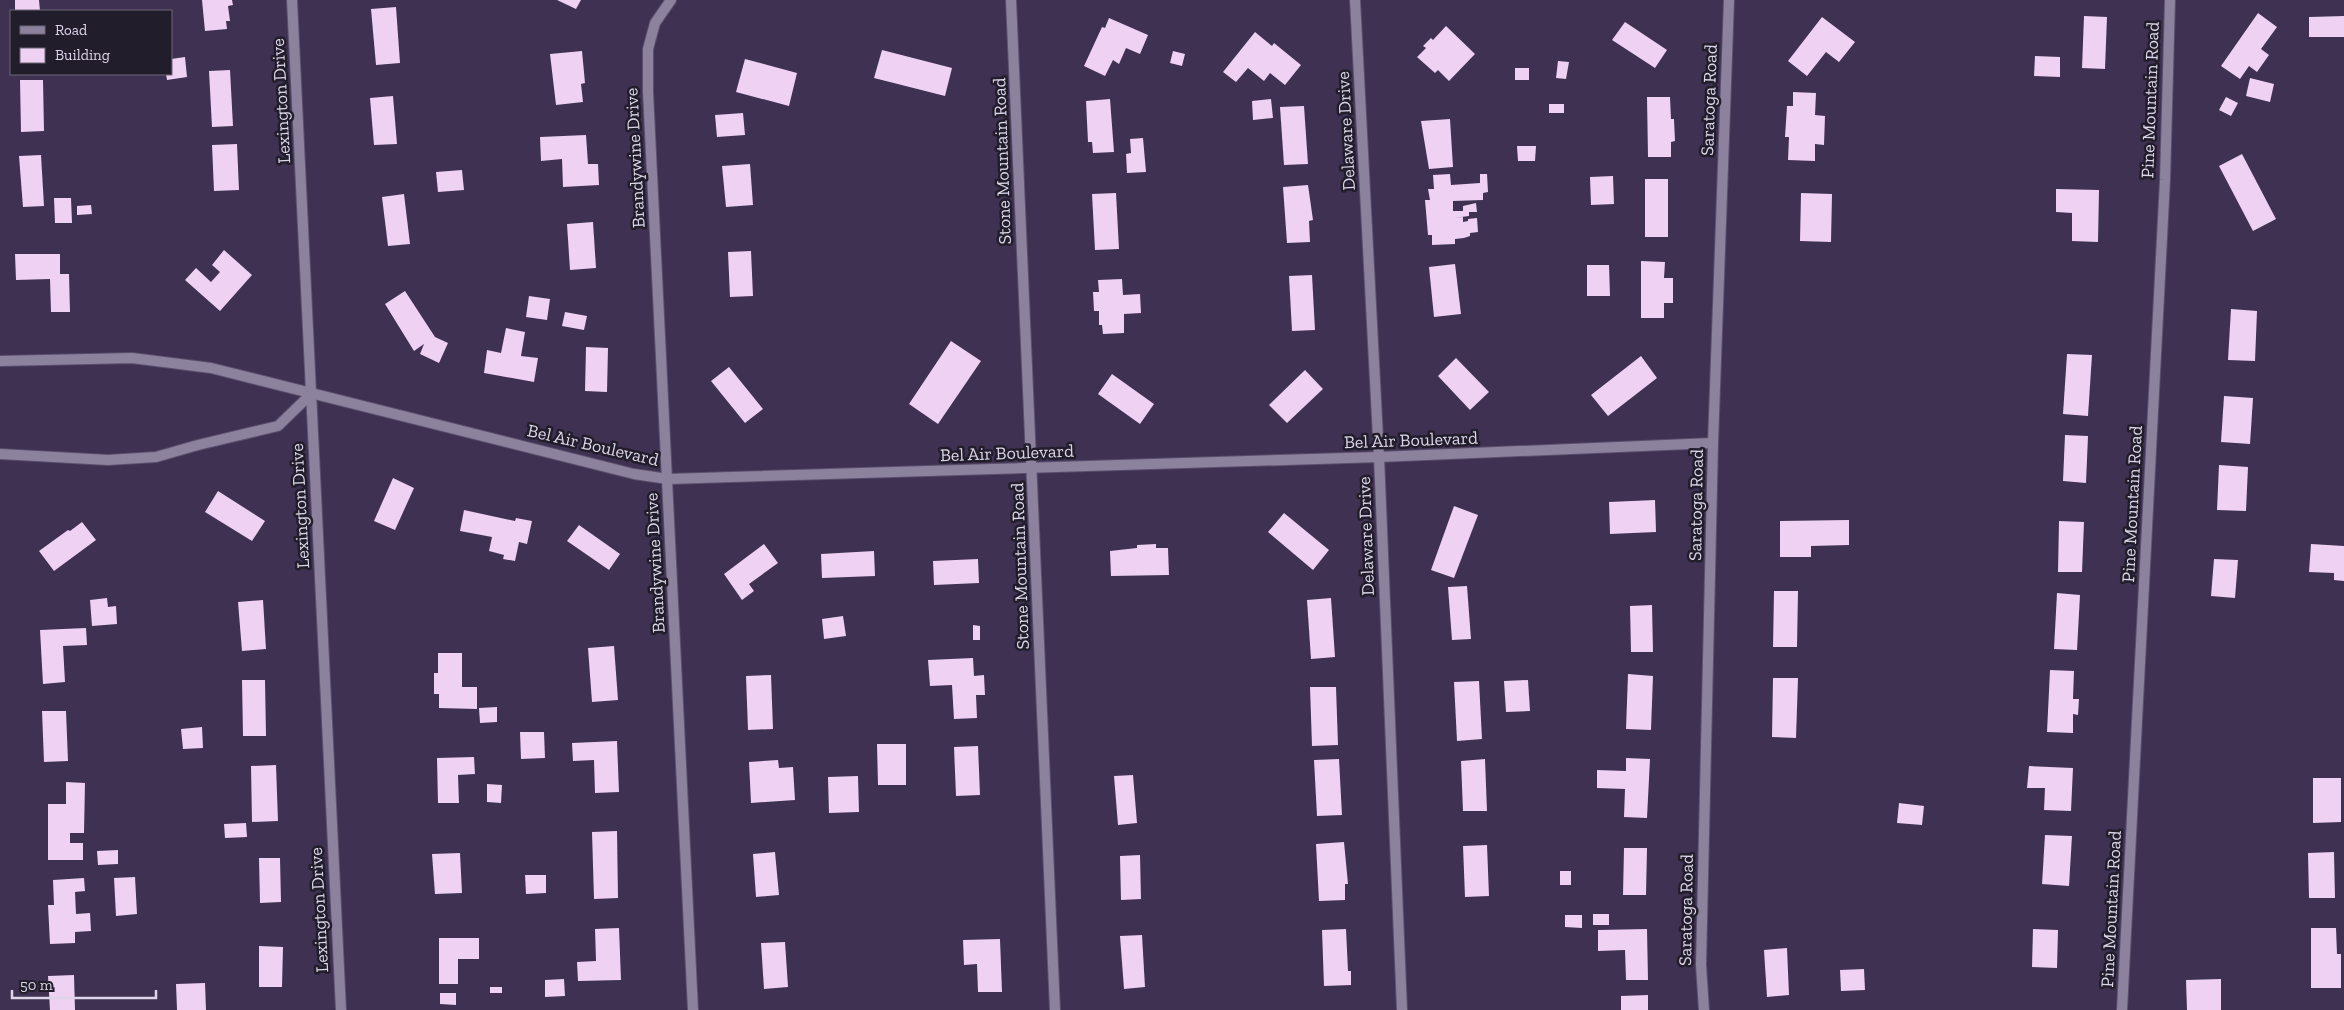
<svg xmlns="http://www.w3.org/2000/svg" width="2344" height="1010" font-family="'Zilla Slab',serif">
<rect width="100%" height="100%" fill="#3e3151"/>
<g fill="#efd1f3">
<polygon points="15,0 39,0 40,11 15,11"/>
<polygon points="202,0 232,0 233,5 228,6 230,21 226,21 227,29 205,31"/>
<polygon points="557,0 581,0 576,9"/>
<polygon points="396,7 400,63 376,65 371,9"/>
<polygon points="2258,13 2277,27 2261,49 2269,55 2257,72 2249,66 2240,79 2221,66"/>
<polygon points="2084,16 2107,17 2105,69 2082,68"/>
<polygon points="2344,16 2344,37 2309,37 2309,17"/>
<polygon points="1822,17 1855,42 1839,62 1826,52 1807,76 1788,61"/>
<polygon points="1109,18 1148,35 1140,54 1126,48 1119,64 1113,60 1105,76 1084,66 1102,27 1105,28"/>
<polygon points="1625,22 1667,50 1655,68 1612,40"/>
<polygon points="1446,26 1475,54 1449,81 1438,70 1435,73 1417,57 1426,48 1423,46 1431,38 1433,40"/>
<polygon points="1255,32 1272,46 1274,43 1301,65 1285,85 1270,73 1264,81 1248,68 1236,82 1223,72"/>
<polygon points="882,50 952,68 945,96 874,78"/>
<polygon points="582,51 585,83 581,84 583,102 556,105 550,54"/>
<polygon points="1173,51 1185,54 1182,66 1170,63"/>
<polygon points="2035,56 2060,57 2060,77 2034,76"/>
<polygon points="185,57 187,77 167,80 166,74 171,74 171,59"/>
<polygon points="745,59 797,73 789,106 736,92"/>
<polygon points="1558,61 1569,62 1566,79 1556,78"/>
<rect x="1515" y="68" width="14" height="12"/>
<polygon points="230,70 233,126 212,127 209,71"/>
<polygon points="2250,78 2274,84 2270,102 2246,96"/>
<polygon points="20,80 43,80 44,131 21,132"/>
<polygon points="1793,92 1816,93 1815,115 1825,116 1824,145 1815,144 1815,161 1788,160 1789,137 1785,137 1787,106 1793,106"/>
<polygon points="393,96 397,144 374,145 370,98"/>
<polygon points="1647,97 1670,97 1671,119 1674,119 1675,141 1671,142 1671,157 1648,157"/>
<polygon points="2226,97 2238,103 2231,116 2219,110"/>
<polygon points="1110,99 1114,152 1093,153 1092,142 1088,142 1086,101"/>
<polygon points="1271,99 1273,118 1253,120 1252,101"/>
<rect x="1549" y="104" width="15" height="9"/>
<polygon points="1304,106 1308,164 1284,165 1280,107"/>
<polygon points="743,113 745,135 717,137 715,115"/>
<polygon points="1450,119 1453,167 1429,169 1421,121"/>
<polygon points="586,135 588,164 598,164 599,185 563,187 562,159 541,161 540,137"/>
<polygon points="1143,138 1146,172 1127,173 1126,154 1131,153 1130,139"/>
<polygon points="237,144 239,190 214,191 212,145"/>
<polygon points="1517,146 1536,146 1535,161 1518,161"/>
<polygon points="2242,154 2276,219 2253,231 2219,166"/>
<polygon points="41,155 44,206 23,207 19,156"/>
<polygon points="750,164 753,205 726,207 722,166"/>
<polygon points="462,170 464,190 438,192 436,172"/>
<polygon points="1450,174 1451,185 1480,183 1480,174 1487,174 1488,192 1483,193 1483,200 1453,201 1453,211 1463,211 1463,206 1476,203 1477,212 1469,212 1469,216 1454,218 1463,217 1463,222 1468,221 1468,219 1477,218 1478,232 1470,233 1470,236 1464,238 1455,239 1455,244 1432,245 1432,235 1428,235 1425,200 1430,200 1428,189 1434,189 1433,175"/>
<polygon points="1613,176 1614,204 1591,205 1590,177"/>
<rect x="1645" y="179" width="23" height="58"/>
<polygon points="1308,185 1313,220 1309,221 1310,242 1287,243 1283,187"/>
<polygon points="2056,189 2099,190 2098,242 2072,241 2072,213 2056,212"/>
<polygon points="1116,193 1119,249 1095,250 1092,194"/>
<polygon points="1801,193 1832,194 1831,242 1800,241"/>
<polygon points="404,194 410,244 388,246 382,197"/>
<polygon points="54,198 71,198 72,223 55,223"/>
<polygon points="91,205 92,214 77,215 77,206"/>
<polygon points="593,222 596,268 570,270 567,224"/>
<polygon points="224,250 252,275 220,311 185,280 196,268 211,282 220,272 212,265"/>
<polygon points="751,251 753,296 730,297 728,252"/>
<polygon points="15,254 60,254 60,274 69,274 70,312 51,312 50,279 16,280"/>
<polygon points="1641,261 1665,262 1664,278 1673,278 1673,303 1664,303 1664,318 1641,318"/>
<polygon points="1455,264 1461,314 1434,317 1429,267"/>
<polygon points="1587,265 1609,265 1610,296 1587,296"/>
<polygon points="1312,275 1315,330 1292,331 1289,276"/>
<polygon points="1122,279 1123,295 1140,294 1141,313 1124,314 1124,333 1103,334 1102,325 1099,325 1099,311 1094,311 1093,292 1099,292 1098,280"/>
<polygon points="405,291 435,337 448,343 439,363 420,354 424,344 414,351 385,304"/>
<polygon points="529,296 550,299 547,320 526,317"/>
<polygon points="2231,309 2257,311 2255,361 2228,360"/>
<polygon points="565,312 587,316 584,330 562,326"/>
<polygon points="506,328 525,332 521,356 538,358 534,382 484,373 487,350 501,353"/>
<polygon points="951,341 981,361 938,424 909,404"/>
<polygon points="586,347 608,348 607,392 585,391"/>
<polygon points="2067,354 2092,355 2088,416 2063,414"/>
<polygon points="1641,356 1657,378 1608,416 1591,395"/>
<polygon points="1456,358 1489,392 1470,410 1438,376"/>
<polygon points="729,367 763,409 745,423 711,381"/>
<polygon points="1305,370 1323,389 1287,423 1269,405"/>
<polygon points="1112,374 1154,404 1140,424 1098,394"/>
<polygon points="2224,396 2253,398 2250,444 2221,442"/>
<polygon points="2065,435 2088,436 2086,483 2063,481"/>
<polygon points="2219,465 2248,467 2246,511 2217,510"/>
<polygon points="393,478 414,488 395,530 374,521"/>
<polygon points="218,491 265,521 252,541 205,512"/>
<polygon points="1655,500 1656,532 1610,534 1609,502"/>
<polygon points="1454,506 1478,515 1454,578 1431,570"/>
<polygon points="464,510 515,521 516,518 532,521 527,544 519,542 515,561 503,559 504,555 489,551 492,537 460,531"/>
<polygon points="1284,513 1329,550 1313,570 1268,532"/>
<polygon points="1849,520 1849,545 1811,546 1811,557 1780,557 1780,521"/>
<polygon points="2059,521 2084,522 2082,572 2058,572"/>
<polygon points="82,522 96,540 54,571 39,551 68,530 70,531"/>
<polygon points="579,525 620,554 609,570 567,541"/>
<polygon points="764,544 778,563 749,584 754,591 742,600 724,574"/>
<polygon points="1156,544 1156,548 1168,548 1169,575 1111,576 1110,551 1137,548 1137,545"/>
<polygon points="2311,544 2344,546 2344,581 2334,580 2334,573 2309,572"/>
<polygon points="874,551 875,576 822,578 821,554"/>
<polygon points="978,559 979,583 934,585 933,561"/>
<polygon points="2214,559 2238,560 2235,598 2211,596"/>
<polygon points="1467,586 1471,639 1452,640 1448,587"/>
<polygon points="1774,591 1798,591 1797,647 1773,647"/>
<polygon points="2057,593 2080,595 2077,650 2054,649"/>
<polygon points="107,598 108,607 116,606 117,624 92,626 90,600"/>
<polygon points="1331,598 1335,657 1311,659 1307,600"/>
<polygon points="263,600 266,649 242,651 238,602"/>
<polygon points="1652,605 1653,652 1631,652 1630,606"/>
<polygon points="843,616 846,636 824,639 822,619"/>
<polygon points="973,625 980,626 980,640 973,640"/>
<polygon points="86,628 87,645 63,646 65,682 43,684 40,630"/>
<polygon points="614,646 618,700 592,702 588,648"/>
<polygon points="438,653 462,653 462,687 477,687 477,709 439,708 439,694 434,694 434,673 438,673"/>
<polygon points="973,658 974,676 984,675 985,695 976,695 977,718 954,719 952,685 930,686 928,660"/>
<polygon points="2050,670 2074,671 2073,699 2079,699 2078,715 2073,714 2073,733 2047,732"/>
<polygon points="1628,674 1653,676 1651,730 1626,729"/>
<polygon points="771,675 773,729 748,730 746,676"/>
<polygon points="1773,678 1798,678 1796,738 1772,737"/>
<polygon points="242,680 265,680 266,736 243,736"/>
<polygon points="1528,680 1530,711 1506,712 1504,681"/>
<polygon points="1479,681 1482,739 1457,741 1454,682"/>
<polygon points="1310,687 1336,687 1338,745 1312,746"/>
<polygon points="497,707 497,722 480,723 479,708"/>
<polygon points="42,711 66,711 68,761 44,762"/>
<polygon points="202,727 203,748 183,749 181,729"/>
<polygon points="520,732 544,732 545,758 521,759"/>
<polygon points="617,741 619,792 595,793 594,760 573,761 572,743"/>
<polygon points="877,744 906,744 906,785 878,785"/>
<polygon points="978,746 980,795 956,796 954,747"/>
<polygon points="474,757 475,774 458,775 459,803 438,803 437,758"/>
<polygon points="1626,758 1650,759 1647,818 1624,817 1625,789 1597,788 1597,770 1626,771"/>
<polygon points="1339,759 1342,815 1317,816 1314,760"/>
<polygon points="1485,759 1487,811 1463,811 1461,761"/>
<polygon points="778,760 779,768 793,767 795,800 751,803 749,762"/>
<polygon points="276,765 278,821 252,822 251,766"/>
<polygon points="2029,766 2073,768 2071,811 2044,810 2045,788 2027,788"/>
<polygon points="1133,775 1137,823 1118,825 1114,776"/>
<polygon points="858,776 859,812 829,813 828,777"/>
<polygon points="2313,778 2341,778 2341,822 2313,823"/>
<polygon points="66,782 85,783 84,833 70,833 70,843 83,843 83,860 48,860 48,804 66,804"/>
<polygon points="487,784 502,785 501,803 487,802"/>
<polygon points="1899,803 1924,806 1922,825 1897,823"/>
<polygon points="246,823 247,837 225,838 224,824"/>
<polygon points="617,831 618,898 594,899 592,832"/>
<polygon points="2045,835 2072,836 2069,886 2042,884"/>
<polygon points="1344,842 1348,884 1345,884 1345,900 1319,901 1316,844"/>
<polygon points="1487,845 1489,896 1465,897 1463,846"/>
<polygon points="1624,848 1647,848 1646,895 1623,895"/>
<polygon points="118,850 118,864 98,865 97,851"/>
<polygon points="775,852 779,895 756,897 753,854"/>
<polygon points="2334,852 2335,898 2309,898 2308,853"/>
<polygon points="460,853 462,893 435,894 432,854"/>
<polygon points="1140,855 1141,899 1121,900 1120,856"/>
<polygon points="259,858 280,858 281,902 260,903"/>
<rect x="1560" y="871" width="11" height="14"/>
<polygon points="525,875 546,875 546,893 526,894"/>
<polygon points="135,877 137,914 116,916 114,878"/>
<polygon points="84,878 85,891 75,892 76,914 90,913 91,931 75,932 75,943 50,944 48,905 54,905 53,880"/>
<rect x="1593" y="914" width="16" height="11"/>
<polygon points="1565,915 1582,915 1582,928 1565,927"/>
<polygon points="619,928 621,980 578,981 577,962 596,961 595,929"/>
<polygon points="2311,928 2336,928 2337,954 2341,954 2341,988 2311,988"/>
<polygon points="1346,929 1348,971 1351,971 1351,985 1324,986 1322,930"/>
<polygon points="1647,929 1648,980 1626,980 1625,950 1598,951 1598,930"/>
<polygon points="2033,929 2058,930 2057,968 2032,967"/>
<polygon points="1142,935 1145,987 1124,989 1120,936"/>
<polygon points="439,938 479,938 479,959 458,959 458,984 439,984"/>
<polygon points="1000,939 1002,992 978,992 977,964 964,965 963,940"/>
<polygon points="785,942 788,987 764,989 761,943"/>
<polygon points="259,946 283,947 282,987 259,987"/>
<polygon points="1787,948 1789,995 1767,997 1764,950"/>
<polygon points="1864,969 1865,990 1841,991 1840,970"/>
<polygon points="74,975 75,1010 50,1010 48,976"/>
<polygon points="564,979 565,996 545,997 545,980"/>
<polygon points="2221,979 2221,1010 2187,1010 2186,980"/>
<polygon points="205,983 206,1010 177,1010 176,984"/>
<rect x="490" y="987" width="12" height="6"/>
<polygon points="440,993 456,993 456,1005 440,1004"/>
<polygon points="1648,995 1648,1010 1621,1010 1621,996"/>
</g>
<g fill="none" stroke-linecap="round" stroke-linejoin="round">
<g stroke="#5b4f6d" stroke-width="12">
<g id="street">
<polyline points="292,0 341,1010"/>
<polyline points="671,0 655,23 648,49 648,92 693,1010"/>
<polyline points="1011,0 1055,1010"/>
<polyline points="1355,0 1379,457 1402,1010"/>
<polyline points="0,361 132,358 211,368 634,474 668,479 1379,457 1713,443"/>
<polyline points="0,454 108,460 156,457 198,445 278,426 311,394"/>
<polyline points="1704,1010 1701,965 1713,443 1729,0"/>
<polyline points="2122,1010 2165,180 2170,0"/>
</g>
</g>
<use href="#street" stroke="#8c829d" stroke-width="10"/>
</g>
<g text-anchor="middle" stroke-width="5" stroke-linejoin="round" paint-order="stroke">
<g font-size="18" fill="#ddd6ea" stroke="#221d2b">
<text transform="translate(1709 100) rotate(-88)" y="6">Saratoga Road</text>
<text transform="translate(2150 100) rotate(-88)" y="6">Pine Mountain Road</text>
<text transform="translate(281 101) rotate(-93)" y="6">Lexington Drive</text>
<text transform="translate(1346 131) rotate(-93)" y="6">Delaware Drive</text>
<text transform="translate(635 158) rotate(-93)" y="6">Brandywine Drive</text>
<text transform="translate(1002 161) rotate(-92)" y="6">Stone Mountain Road</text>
<text transform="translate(1411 440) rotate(-2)" y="6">Bel Air Boulevard</text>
<text transform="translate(593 445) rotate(13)" y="6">Bel Air Boulevard</text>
<text transform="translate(1007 453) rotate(-2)" y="6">Bel Air Boulevard</text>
<text transform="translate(2132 504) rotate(-87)" y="6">Pine Mountain Road</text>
<text transform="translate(1696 505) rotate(-89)" y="6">Saratoga Road</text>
<text transform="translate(300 506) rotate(-93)" y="6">Lexington Drive</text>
<text transform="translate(1366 536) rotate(-92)" y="6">Delaware Drive</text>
<text transform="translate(655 563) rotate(-93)" y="6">Brandywine Drive</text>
<text transform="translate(1020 566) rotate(-92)" y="6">Stone Mountain Road</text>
<text transform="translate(2111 909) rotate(-87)" y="6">Pine Mountain Road</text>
<text transform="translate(319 910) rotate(-93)" y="6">Lexington Drive</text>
<text transform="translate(1686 910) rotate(-89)" y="6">Saratoga Road</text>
</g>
</g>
<rect x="10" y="10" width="162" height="65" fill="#221d2b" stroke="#6d6777"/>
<rect x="20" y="26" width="25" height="8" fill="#8c829d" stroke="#6d6777"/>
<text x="55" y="35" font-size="15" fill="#ddd6ea">Road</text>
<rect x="20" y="48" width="25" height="15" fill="#efd1f3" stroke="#6d6777"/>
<text x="55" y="60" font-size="15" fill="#ddd6ea">Building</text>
<path d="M12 990v8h144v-8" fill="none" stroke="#ddd6ea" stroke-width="2.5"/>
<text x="20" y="990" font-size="15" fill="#ddd6ea" stroke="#221d2b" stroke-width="4" paint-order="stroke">50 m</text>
</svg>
